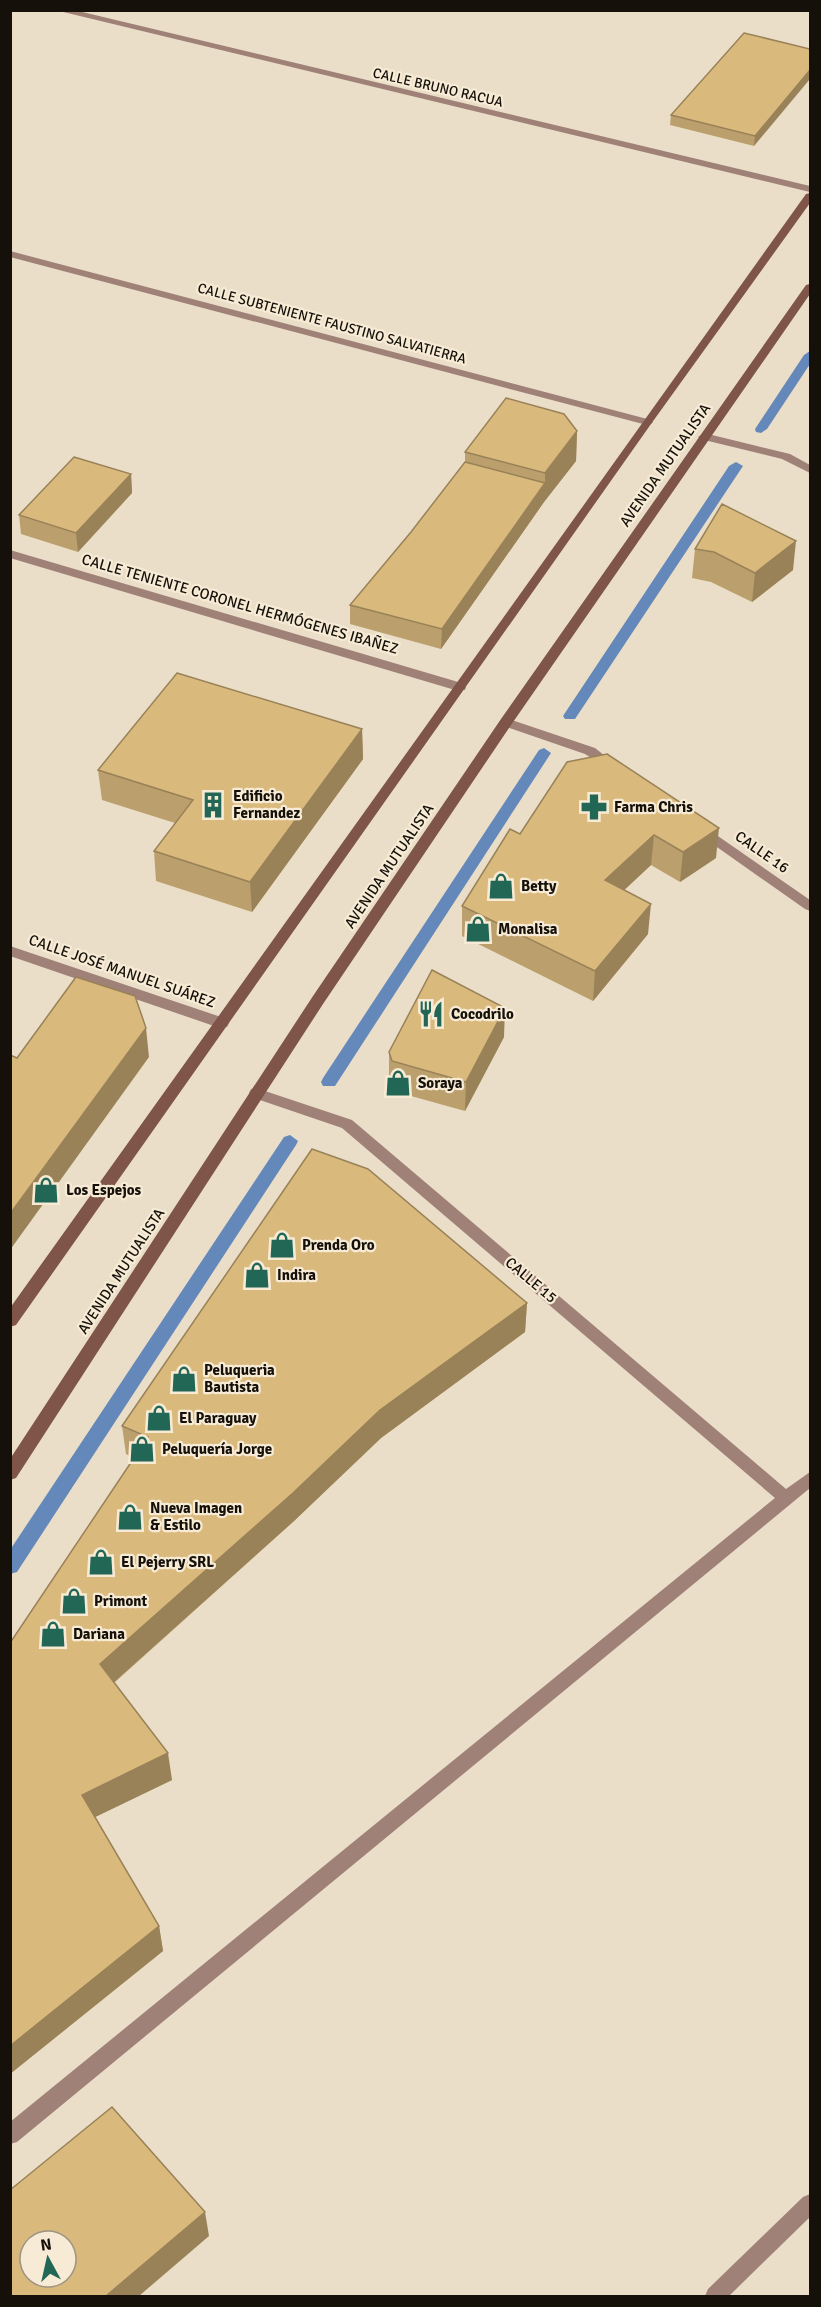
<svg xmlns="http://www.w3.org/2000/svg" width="821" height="2307" font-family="Signika,sans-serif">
<rect width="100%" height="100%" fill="#eadec8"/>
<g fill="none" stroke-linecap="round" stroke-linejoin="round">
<g fill="#6588ba" fill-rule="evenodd">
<polygon points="810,351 810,364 767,429 761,433 756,432 755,429 804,355"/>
<polygon points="736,462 743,466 575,719 565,719 563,716 565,713 729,466"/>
<polygon points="544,748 551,753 335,1086 323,1086 321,1082 323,1078 539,750"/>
<polygon points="290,1135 298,1141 296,1145 17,1572 10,1574 10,1550 284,1137"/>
</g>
<g fill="#9f8178" fill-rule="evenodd">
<polygon points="55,10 74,10 810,186 810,192"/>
<polygon points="10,251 651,420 653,422 651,424 643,424 10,257"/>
<polygon points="704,433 790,454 810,465 810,473 782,459 700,439 698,437"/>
<polygon points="10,550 465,684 466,687 465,690 455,690 10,558"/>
<polygon points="506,718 595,748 619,767 612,771 585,754 501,725 499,722"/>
<polygon points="702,825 810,900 810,911 805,909 697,833 695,830 697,827"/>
<polygon points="10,946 227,1019 229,1023 227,1027 217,1027 10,956"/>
<polygon points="256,1088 352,1120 786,1489 810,1472 810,1488 17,2142 10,2144 10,2122 775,1498 342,1128 251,1097 249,1093 251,1089"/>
<polygon points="810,2194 810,2217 729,2296 705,2296 708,2289 803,2197"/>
</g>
<g fill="#7e5548" fill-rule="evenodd">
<polygon points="810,193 810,203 651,424 16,1325 10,1327 10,1308 806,194"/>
<polygon points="810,284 810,294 511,725 323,1004 16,1478 10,1480 10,1459 313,996 501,719 806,285"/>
</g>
</g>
<g fill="#bb9f6c">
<polygon points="810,49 754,146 670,125 671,115"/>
<polygon points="577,431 576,461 544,502 441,649 350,624 350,605 411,532 465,462 465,452"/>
<polygon points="131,474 132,493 78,552 21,534 19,515"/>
<polygon points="722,504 793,570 752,602 711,582 692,578 695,549"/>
<polygon points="362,729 363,759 252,912 156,881 154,851 175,823 102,800 98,770"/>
<polygon points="567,762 716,858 680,882 651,865 624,890 648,934 593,1001 462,936 462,906 520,834"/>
<polygon points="504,1037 465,1111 393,1091 389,1081 389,1052"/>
<polygon points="527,1303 525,1332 381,1438 294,1521 114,1683 172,1780 95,1817 159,1926 163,1951 10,2074 10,1643 134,1458 126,1454 122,1426"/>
</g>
<g fill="#998258">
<polygon points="810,70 810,79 754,146 755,136"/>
<polygon points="577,431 576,461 544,502 441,649 442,629 545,483 545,473"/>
<polygon points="131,474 132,493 78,552 76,533"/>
<polygon points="796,541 793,570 752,602 755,573"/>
<polygon points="362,729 363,759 252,912 250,882"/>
<polygon points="719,828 716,858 680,882 683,852"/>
<polygon points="654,835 651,865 603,910 605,880"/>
<polygon points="651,904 648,934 593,1001 595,971"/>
<polygon points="505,1008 504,1037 465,1111 466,1082"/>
<polygon points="146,1028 149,1057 10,1250 10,1214"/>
<polygon points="527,1303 525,1332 381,1438 294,1521 104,1691 100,1664 380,1410"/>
<polygon points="168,1753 172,1780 87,1821 82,1795"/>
<polygon points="159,1926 163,1951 10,2074 10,2046"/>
<polygon points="205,2212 209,2236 139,2296 106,2296"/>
</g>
<g fill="#dab97d" stroke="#998258" stroke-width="1.5" fill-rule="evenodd">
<polygon points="744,33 810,49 810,70 755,136 671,115"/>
<polygon points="506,398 564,414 577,431 545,473 465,452"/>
<polygon points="74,457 131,474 76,533 19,515"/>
<polygon points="465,462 545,483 442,629 350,605 411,532"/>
<polygon points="722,504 796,541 755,573 714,552 695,549"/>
<polygon points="177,673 362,729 250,882 154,851 193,800 98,770"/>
<polygon points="607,754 719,828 683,852 654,835 605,880 651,904 595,971 462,906 510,829 520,834 567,762"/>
<polygon points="432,970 505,1008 466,1082 392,1061 389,1052"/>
<polygon points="76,977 135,996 146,1028 10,1214 10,1055 17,1058"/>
<polygon points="312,1149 368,1169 527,1303 380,1410 293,1493 100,1664 168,1753 82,1795 159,1926 10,2046 10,1643 148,1437 122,1426"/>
<path d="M112,2107L205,2212L106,2296H10V2190ZM30,2241H66V2277H30Z"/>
</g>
<defs>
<g id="building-bare" transform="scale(2.07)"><path d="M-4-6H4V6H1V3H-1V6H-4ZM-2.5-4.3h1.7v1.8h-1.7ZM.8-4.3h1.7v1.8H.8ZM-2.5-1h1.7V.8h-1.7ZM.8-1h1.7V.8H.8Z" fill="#226656" stroke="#f7ebd5" stroke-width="2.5" paint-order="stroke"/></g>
<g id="pharmacy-bare" transform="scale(2.07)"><path d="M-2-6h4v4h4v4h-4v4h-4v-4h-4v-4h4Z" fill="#226656" stroke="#f7ebd5" stroke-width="2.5" paint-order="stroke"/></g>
<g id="shop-bare" transform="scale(2.07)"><path d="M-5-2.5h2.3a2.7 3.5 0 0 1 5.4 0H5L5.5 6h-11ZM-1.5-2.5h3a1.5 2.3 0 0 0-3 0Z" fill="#226656" stroke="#f7ebd5" stroke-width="2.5" paint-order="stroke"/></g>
<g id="restaurant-bare" transform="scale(2.07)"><path d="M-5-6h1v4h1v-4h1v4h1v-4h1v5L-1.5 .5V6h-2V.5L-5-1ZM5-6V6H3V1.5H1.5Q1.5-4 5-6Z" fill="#226656" stroke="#f7ebd5" stroke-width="2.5" paint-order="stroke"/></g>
</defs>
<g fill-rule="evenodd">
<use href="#building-bare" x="213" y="805"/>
<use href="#pharmacy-bare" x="594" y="807"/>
<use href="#shop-bare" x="501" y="886"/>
<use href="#shop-bare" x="478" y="929"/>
<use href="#restaurant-bare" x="431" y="1014"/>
<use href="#shop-bare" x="398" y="1083"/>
<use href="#shop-bare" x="46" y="1190"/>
<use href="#shop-bare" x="282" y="1245"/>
<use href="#shop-bare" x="257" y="1275"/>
<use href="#shop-bare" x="184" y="1379"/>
<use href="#shop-bare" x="159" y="1418"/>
<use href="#shop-bare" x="142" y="1449"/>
<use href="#shop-bare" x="130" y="1517"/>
<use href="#shop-bare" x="101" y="1562"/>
<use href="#shop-bare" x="74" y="1601"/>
<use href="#shop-bare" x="53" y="1634"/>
</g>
<g text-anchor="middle" stroke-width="4.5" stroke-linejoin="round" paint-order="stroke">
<g font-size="14" fill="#15110a" stroke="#f7ebd5">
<text transform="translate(438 87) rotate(13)" y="5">CALLE BRUNO RACUA</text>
<text transform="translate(332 323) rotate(15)" y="5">CALLE SUBTENIENTE FAUSTINO SALVATIERRA</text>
</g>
<g font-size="15" fill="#15110a" stroke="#f7ebd5">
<text transform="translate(665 465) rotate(-55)" y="5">AVENIDA MUTUALISTA</text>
<text transform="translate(240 604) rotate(16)" y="5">CALLE TENIENTE CORONEL HERMÓGENES IBAÑEZ</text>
<text transform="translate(762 852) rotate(35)" y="5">CALLE 16</text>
<text transform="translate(389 866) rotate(-56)" y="5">AVENIDA MUTUALISTA</text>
<text transform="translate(122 971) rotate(19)" y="5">CALLE JOSÉ MANUEL SUÁREZ</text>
<text transform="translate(121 1271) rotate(-57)" y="5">AVENIDA MUTUALISTA</text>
<text transform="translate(531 1280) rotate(40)" y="5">CALLE 15</text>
</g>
<g font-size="15" font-weight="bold" fill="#15110a" stroke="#f7ebd5" text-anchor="start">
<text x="233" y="801">Edificio<tspan x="233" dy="17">Fernandez</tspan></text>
<text x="614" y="812">Farma Chris</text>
<text x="521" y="891">Betty</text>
<text x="498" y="934">Monalisa</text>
<text x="451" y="1019">Cocodrilo</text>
<text x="418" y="1088">Soraya</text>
<text x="66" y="1195">Los Espejos</text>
<text x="302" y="1250">Prenda Oro</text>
<text x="277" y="1280">Indira</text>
<text x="204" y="1375">Peluqueria<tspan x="204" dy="17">Bautista</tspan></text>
<text x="179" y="1423">El Paraguay</text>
<text x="162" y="1454">Peluquería Jorge</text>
<text x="150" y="1513">Nueva Imagen<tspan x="150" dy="17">&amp; Estilo</tspan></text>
<text x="121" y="1567">El Pejerry SRL</text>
<text x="94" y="1606">Primont</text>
<text x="73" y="1639">Dariana</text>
</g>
</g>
<rect width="821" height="2307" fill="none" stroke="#15110a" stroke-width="24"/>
<g transform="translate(48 2259) rotate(352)"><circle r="28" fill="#f7ebd5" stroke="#9d9484" stroke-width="1.5"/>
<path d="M0-4.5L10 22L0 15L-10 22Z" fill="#226656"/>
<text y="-9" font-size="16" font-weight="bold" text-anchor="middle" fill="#15110a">N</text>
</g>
</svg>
